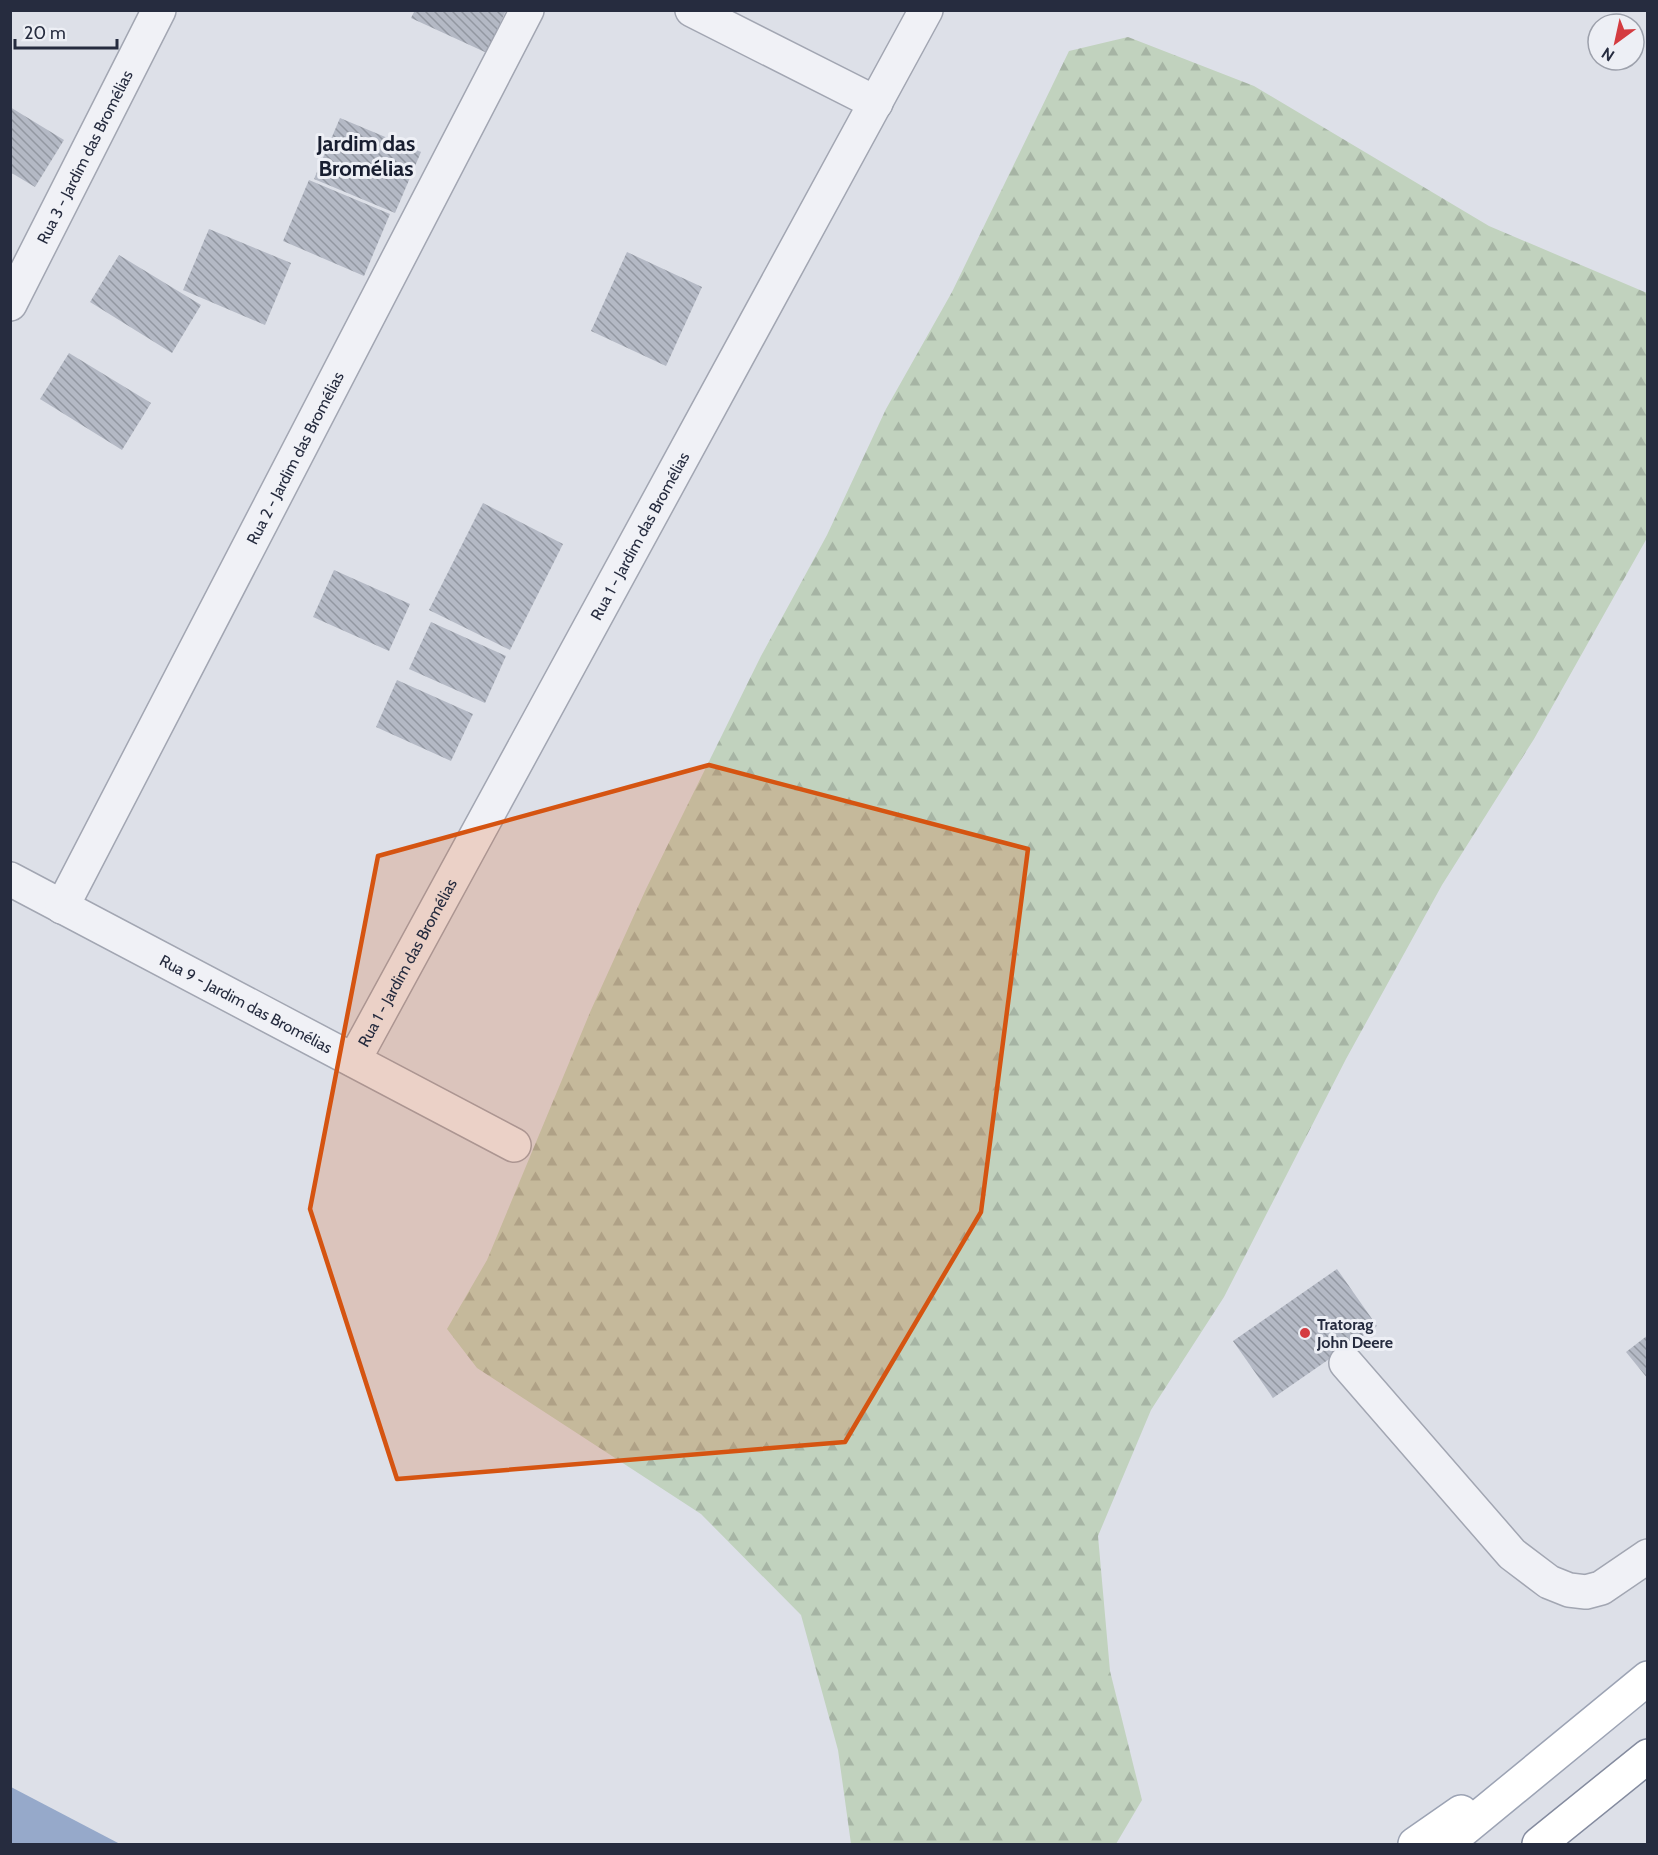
<svg xmlns="http://www.w3.org/2000/svg" width="1658" height="1855" font-family="Cabin,sans-serif">
<defs>
<pattern id="forest-firs" width="22" height="20" patternUnits="userSpaceOnUse" patternTransform="scale(1.5)"><rect width="22" height="20" fill="#c1d2be"/><path d="M5 1l3.5 6h-7zM16 11l3.5 6h-7z" fill="#a6b4a4"/></pattern>
<pattern id="building-back-hatch" width="6" height="6" patternUnits="userSpaceOnUse" patternTransform="scale(1.5)"><rect width="6" height="6" fill="#b4b9c5"/><path d="M-1 5l2 2M0 0l6 6M5-1l2 2" fill="none" stroke="#9297a1"/></pattern>
</defs>
<rect width="100%" height="100%" fill="#dde0e8"/>
<polygon fill="url(#forest-firs)" points="1128,37 1254,86 1489,226 1647,293 1647,538 1534,739 1442,885 1346,1059 1224,1297 1151,1410 1098,1536 1110,1671 1142,1800 1116,1844 851,1844 838,1750 801,1615 701,1514 477,1368 447,1329 487,1260 591,1010 646,889 761,656 827,535 886,409 952,292 1069,51"/>
<polygon fill="#96a9ca" points="11,1787 120,1844 11,1844"/>
<g fill="url(#building-back-hatch)">
<polygon points="415,10 506,10 487,53 411,18"/>
<polygon points="10,107 64,140 35,187 10,172"/>
<polygon points="340,118 421,152 395,213 314,179"/>
<polygon points="309,180 390,214 364,276 283,241"/>
<polygon points="209,229 291,263 265,325 183,290"/>
<polygon points="627,252 702,287 666,366 591,331"/>
<polygon points="119,255 201,305 172,353 90,302"/>
<polygon points="69,353 151,403 122,450 40,399"/>
<polygon points="483,503 563,544 510,650 429,610"/>
<polygon points="334,570 410,604 389,651 313,617"/>
<polygon points="431,622 506,656 485,703 409,669"/>
<polygon points="397,680 473,714 451,761 376,727"/>
<polygon points="1337,1269 1377,1326 1273,1398 1233,1341"/>
<polygon points="1648,1335 1648,1379 1626,1352"/>
</g>
<g fill="none" stroke-linecap="round" stroke-linejoin="round">
<g stroke="#a2a6b2" stroke-width="36">
<g id="minor">
<polyline points="692,10 876,103"/>
<path id="s1" d="M10,304L159,10"/>
<path id="s2" d="M10,879L514,1145"/>
<path id="s3" d="M62,907L527,10"/>
<path id="s4" d="M354,1060L926,10"/>
<polyline points="1346,1363 1512,1554 1549,1582 1569,1590 1586,1592 1601,1588 1648,1556"/>
</g>
</g>
<g stroke="#9ca3b4" stroke-width="36">
<g id="major">
<polyline points="1415,1844 1461,1812"/>
<polyline points="1446,1844 1648,1678"/>
</g>
</g>
<g stroke="#848b9f" stroke-width="36">
<polyline id="highway" points="1539,1844 1648,1756"/>
</g>
<use href="#minor" stroke="#f0f1f6" stroke-width="33"/>
<use href="#major" stroke="#fff" stroke-width="33"/>
<use href="#highway" stroke="#fff" stroke-width="33"/>
</g>
<path fill="#d55411" fill-opacity="0.2" stroke="#d55411" stroke-width="4.5" stroke-linejoin="round" d="M709,765L1028,849L981,1212L845,1442L397,1479L310,1209L378,856Z"/>
<circle fill="#d43b40" stroke="#edeff5" stroke-width="2" cx="1305" cy="1333" r="6"/>
<g text-anchor="middle" stroke-width="6" stroke-linejoin="round" paint-order="stroke">
<g font-size="16" fill="#262c3f" stroke="#edeff5">
<text dy="6" stroke="none"><textPath href="#s1" startOffset="165">Rua 3 - Jardim das Bromélias</textPath></text>
<text dy="6" stroke="none"><textPath href="#s3" startOffset="506">Rua 2 - Jardim das Bromélias</textPath></text>
<text dy="6" stroke="none"><textPath href="#s4" startOffset="597">Rua 1 - Jardim das Bromélias</textPath></text>
<text dy="6" stroke="none"><textPath href="#s4" startOffset="111">Rua 1 - Jardim das Bromélias</textPath></text>
<text dy="6" stroke="none"><textPath href="#s2" startOffset="267">Rua 9 - Jardim das Bromélias</textPath></text>
</g>
<g font-size="16" font-weight="bold" fill="#262c3f" stroke="#edeff5" text-anchor="start">
<text x="1317" y="1330">Tratorag<tspan x="1317" dy="18">John Deere</tspan></text>
</g>
<g font-size="22" font-weight="bold" fill="#181e30" stroke="#edeff5">
<text x="366" y="151">Jardim das<tspan x="366" dy="25">Bromélias</tspan></text>
</g>
</g>
<rect width="1658" height="1855" fill="none" stroke="#262c3f" stroke-width="24"/>
<g transform="translate(1616 42) rotate(213)"><circle r="28" fill="#edeff5" stroke="#9da1ac" stroke-width="1.5"/>
<path d="M0-4.5L10 22L0 15L-10 22Z" fill="#d43b40"/>
<text y="-9" font-size="16" font-weight="bold" text-anchor="middle" fill="#262c3f">N</text>
</g>
<path d="M15 39v9h102v-9" fill="none" stroke="#262c3f" stroke-width="3"/>
<text x="24" y="39" font-size="18" fill="#262c3f" stroke="#edeff5" stroke-width="4.5" paint-order="stroke">20 m</text>
</svg>
